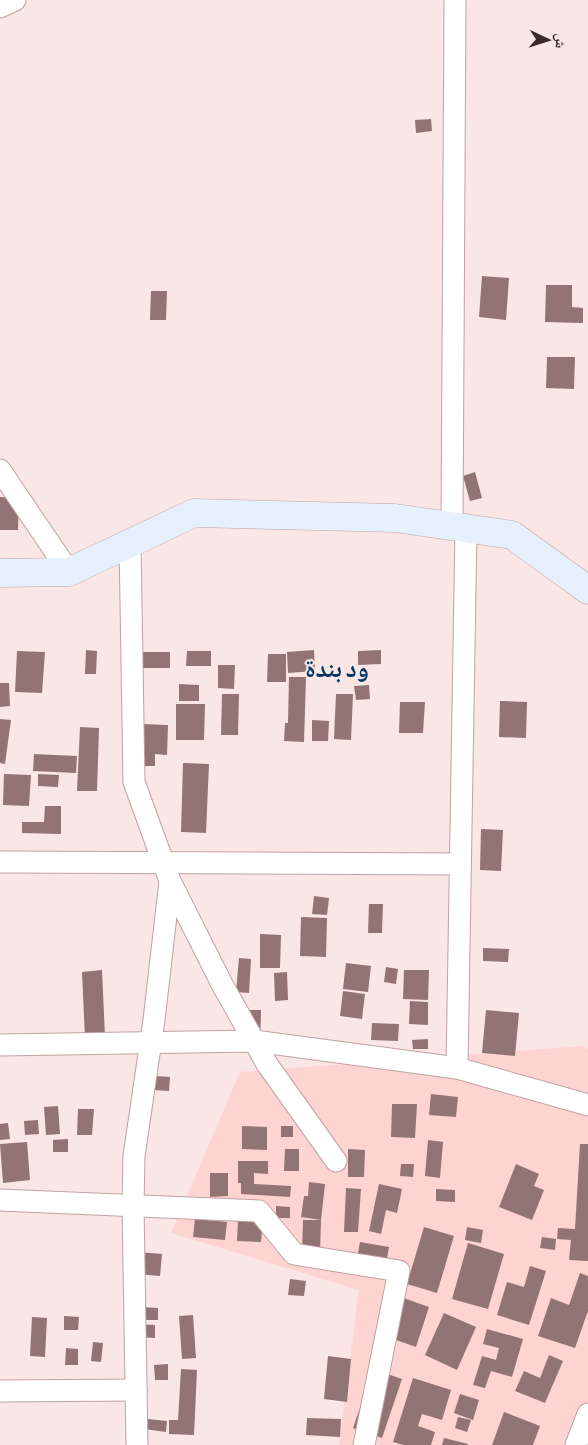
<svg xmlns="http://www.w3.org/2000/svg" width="588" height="1445" font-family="'Sofia Sans Condensed','Noto Naskh Arabic',sans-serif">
<rect width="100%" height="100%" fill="#fae6e5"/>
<polygon fill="#fed4d3" points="583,1046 588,1049 588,1445 339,1445 359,1290 171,1233 240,1072"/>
<g fill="#927474">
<polygon points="431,119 432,131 416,133 415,120"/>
<polygon points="482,276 509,278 506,320 479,317"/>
<polygon points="546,285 572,285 572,307 583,308 583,323 545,322"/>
<polygon points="151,291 167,291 166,320 150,320"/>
<polygon points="547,357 575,357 574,389 546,388"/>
<polygon points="475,472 482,498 470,501 463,476"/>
<polygon points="0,497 19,498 18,530 0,530"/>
<polygon points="86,650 97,651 96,674 85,674"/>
<polygon points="314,650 315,671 288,673 287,652"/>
<polygon points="381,650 381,664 358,665 358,651"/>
<polygon points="17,651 45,652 42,693 15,692"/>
<polygon points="187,651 211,651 211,666 186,666"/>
<rect x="141" y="652" width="29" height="16"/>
<polygon points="268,654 286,654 286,682 267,682"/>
<polygon points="218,665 235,665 234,689 218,688"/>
<polygon points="289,677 306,677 304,742 284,741 285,723 288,723"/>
<polygon points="0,683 9,683 10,706 0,707"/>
<polygon points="179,684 199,685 199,701 179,701"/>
<polygon points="369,685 370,699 356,700 354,686"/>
<polygon points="222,694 239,694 238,735 221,735"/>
<polygon points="336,694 353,694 351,740 334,739"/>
<polygon points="500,701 527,702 526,738 499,737"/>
<polygon points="400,702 425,702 423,733 399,733"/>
<polygon points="176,704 205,704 204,740 176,740"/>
<polygon points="0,719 11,720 5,764 0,763"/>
<polygon points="312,720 329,721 328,741 312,741"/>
<polygon points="142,724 168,725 167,755 155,754 155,766 140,766"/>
<polygon points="80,727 99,728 97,791 77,791"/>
<polygon points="34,754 77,756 76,773 33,771"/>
<polygon points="183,763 209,764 206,833 181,832"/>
<polygon points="4,774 31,775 29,806 3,805"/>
<polygon points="38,774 59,775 58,787 38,786"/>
<polygon points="45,806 61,806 61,834 22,833 22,822 44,822"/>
<polygon points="481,829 503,830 501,871 480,870"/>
<polygon points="314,896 329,898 327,915 312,914"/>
<polygon points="369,904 383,904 382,933 368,933"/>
<polygon points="301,917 327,918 326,957 300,956"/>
<polygon points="260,934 281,935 280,968 260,968"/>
<polygon points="483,948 509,949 508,962 483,961"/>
<polygon points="239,958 251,959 249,993 236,992"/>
<polygon points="346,963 371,966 368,992 343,989"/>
<polygon points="386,967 398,969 396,984 384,982"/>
<polygon points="102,970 105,1037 85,1038 82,972"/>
<polygon points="404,970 429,970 428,1000 403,999"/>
<polygon points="287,972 288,1000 275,1001 274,973"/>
<polygon points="343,991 365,994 362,1019 340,1016"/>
<polygon points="410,1001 428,1002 428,1025 409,1024"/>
<polygon points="246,1010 261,1010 260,1045"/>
<polygon points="486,1010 519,1013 515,1056 482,1053"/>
<polygon points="372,1023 399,1024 398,1041 371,1040"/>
<polygon points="428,1039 428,1049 413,1049 412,1040"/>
<polygon points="155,1076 170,1077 169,1091 153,1090"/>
<polygon points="431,1094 458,1097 456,1117 429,1115"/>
<polygon points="392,1104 417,1104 415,1138 391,1137"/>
<polygon points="58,1106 60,1134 46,1135 44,1107"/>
<polygon points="78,1109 94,1109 92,1135 77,1135"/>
<polygon points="38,1120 39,1134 25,1135 24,1121"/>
<polygon points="8,1123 10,1139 0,1140 0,1124"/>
<polygon points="242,1126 267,1127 267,1150 242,1149"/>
<rect x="281" y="1126" width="12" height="11"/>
<polygon points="68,1139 68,1152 53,1152 53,1140"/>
<polygon points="428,1140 443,1142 440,1178 425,1176"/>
<polygon points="27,1142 30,1180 3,1183 0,1144"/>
<polygon points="580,1144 588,1144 588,1261 569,1260 571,1240 557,1239 558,1228 575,1229"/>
<polygon points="285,1149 299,1149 299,1171 284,1171"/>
<polygon points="348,1149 365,1150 364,1177 348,1177"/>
<polygon points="238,1161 268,1161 268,1174 254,1173 254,1184 291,1186 290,1197 241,1194 241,1183 238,1183"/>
<polygon points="401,1164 414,1164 413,1177 400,1176"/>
<polygon points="516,1164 539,1174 534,1186 544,1190 532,1220 499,1207"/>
<polygon points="210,1173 228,1173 228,1196 210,1197"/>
<polygon points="309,1182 325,1184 321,1220 301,1217 304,1196 308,1196"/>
<polygon points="379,1184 402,1189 397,1213 386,1210 381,1234 369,1231"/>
<polygon points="346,1188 361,1189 358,1232 344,1232"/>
<polygon points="436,1189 455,1190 455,1202 436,1201"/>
<polygon points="276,1206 290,1207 290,1218 276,1218"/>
<polygon points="195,1219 227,1222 225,1240 193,1237"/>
<polygon points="238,1219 263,1220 261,1242 237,1241"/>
<polygon points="303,1220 321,1220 320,1254 302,1254"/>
<polygon points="424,1227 454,1236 437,1293 407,1284"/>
<polygon points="467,1227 483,1230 481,1243 465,1240"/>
<polygon points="542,1237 556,1239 555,1250 540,1248"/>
<polygon points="360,1242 389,1247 385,1270 356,1264"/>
<polygon points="468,1243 504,1254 488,1309 452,1299"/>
<polygon points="138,1252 162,1254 160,1276 136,1274"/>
<polygon points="530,1266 546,1271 529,1325 497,1315 507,1282 524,1287"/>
<polygon points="580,1273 588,1276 588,1311 575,1348 538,1336 551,1298 569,1305"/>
<polygon points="290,1279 306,1281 304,1296 288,1295"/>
<polygon points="395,1295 429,1307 416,1347 382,1335"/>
<polygon points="142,1307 158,1308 158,1320 142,1320"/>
<polygon points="444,1313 476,1327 457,1370 425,1355"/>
<polygon points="193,1315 196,1358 182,1359 179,1316"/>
<polygon points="64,1316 79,1317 78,1330 64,1330"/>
<polygon points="32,1317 47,1318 45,1357 30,1356"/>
<polygon points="138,1324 155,1325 155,1338 138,1337"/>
<polygon points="487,1329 523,1339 512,1377 491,1371 485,1388 473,1385 482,1356 496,1360 499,1348 483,1344"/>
<polygon points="93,1342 103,1343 101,1362 91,1361"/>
<polygon points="66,1348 78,1349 78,1365 65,1365"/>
<polygon points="549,1355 563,1361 545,1403 515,1391 524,1371 540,1378"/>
<polygon points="328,1356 351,1359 347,1402 324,1399"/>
<polygon points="168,1364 168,1380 155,1380 154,1365"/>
<polygon points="181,1369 197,1370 194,1435 169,1434 169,1420 178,1420"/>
<polygon points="373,1369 402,1379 382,1438 353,1428"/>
<polygon points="413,1378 451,1390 442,1420 422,1414 418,1426 435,1432 431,1445 404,1445 393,1442"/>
<polygon points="460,1394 479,1400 473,1420 454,1413"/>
<polygon points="504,1412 540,1426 533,1445 492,1445"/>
<polygon points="458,1417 471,1420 467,1432 455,1428"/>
<polygon points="138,1418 167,1421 166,1432 137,1428"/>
<polygon points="307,1418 341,1419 340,1437 306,1435"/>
<polygon points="444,1438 468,1444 468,1445 442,1445"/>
</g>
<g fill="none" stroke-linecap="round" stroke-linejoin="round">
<g stroke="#c1a1a0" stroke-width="23">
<g id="street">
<polyline points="0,7 15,0"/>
<polyline points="0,470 69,572"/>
<polyline points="452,526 455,0"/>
<polyline points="130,543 134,782 170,881 223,986 267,1064 336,1161"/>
<polyline points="0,862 460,864"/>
<polyline points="0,1045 254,1041 457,1068 588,1105"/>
<polyline points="457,1068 466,528"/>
<polyline points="0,1200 259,1211 294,1254 399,1271 364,1445"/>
<polyline points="0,1391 136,1390"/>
<polyline points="137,1445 133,1205 134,1156 154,1020 170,881"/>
<polyline points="576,1445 588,1414"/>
</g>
</g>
<g stroke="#c1a1a0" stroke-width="29">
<polyline id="secondary" points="0,573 69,572 194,513 395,518 512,535 588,590"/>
</g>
<use href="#street" stroke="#fff" stroke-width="21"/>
<use href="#secondary" stroke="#e6f0fc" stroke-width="28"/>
</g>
<g text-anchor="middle" stroke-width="4" stroke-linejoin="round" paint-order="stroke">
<g font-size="25" font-weight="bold" fill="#023667" stroke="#fae6e5">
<text x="337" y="677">ود بندة</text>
</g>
</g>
<g transform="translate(548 40) rotate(94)" stroke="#fae6e5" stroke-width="4" paint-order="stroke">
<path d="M0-4L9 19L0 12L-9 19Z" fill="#382c2b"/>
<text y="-8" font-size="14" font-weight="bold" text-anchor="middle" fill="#382c2b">ش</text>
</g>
</svg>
